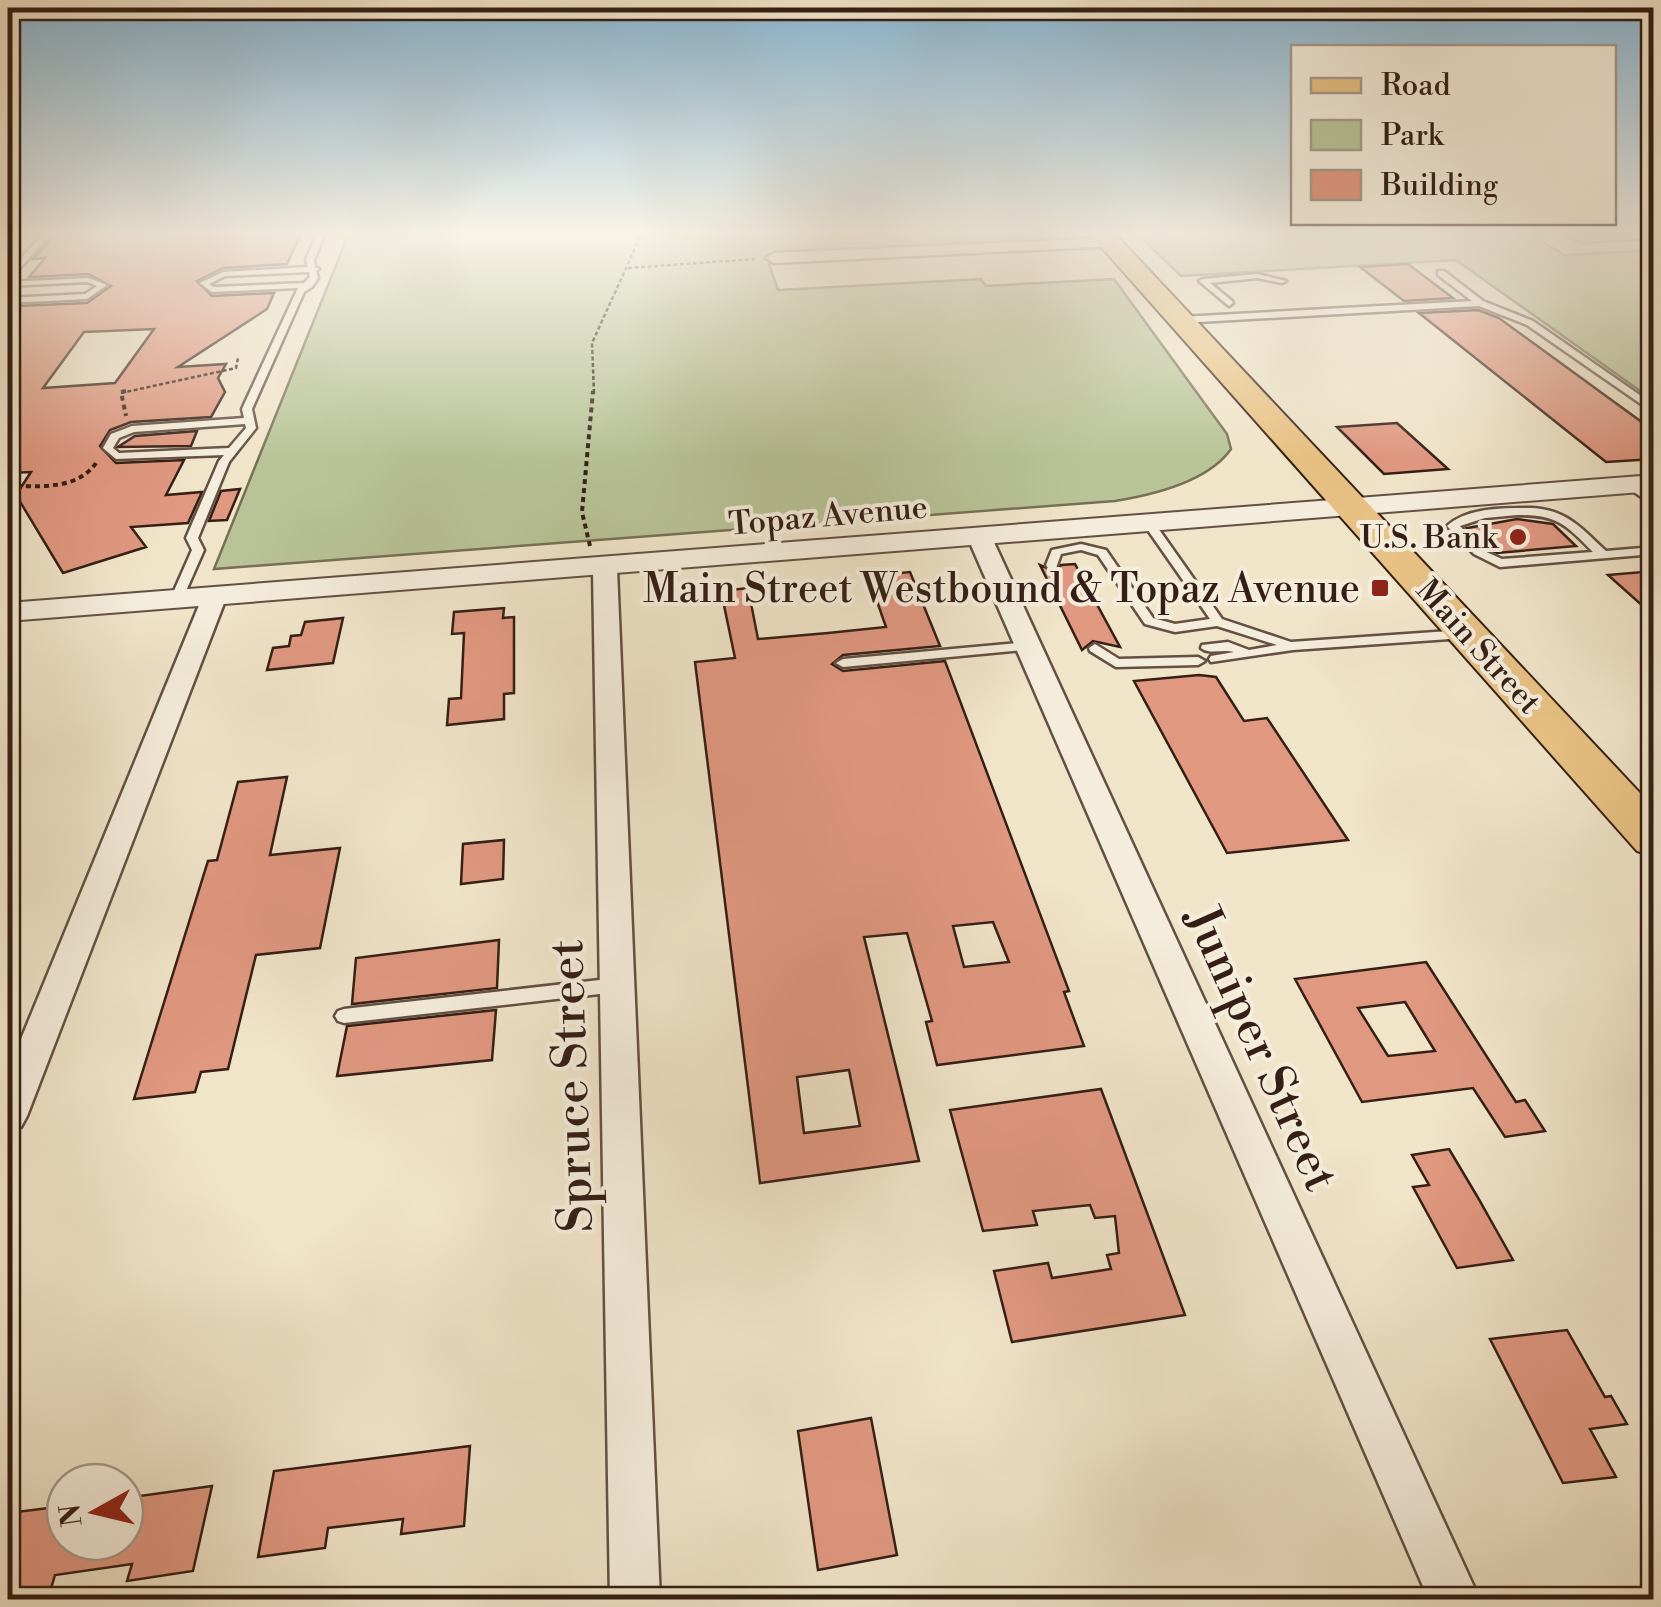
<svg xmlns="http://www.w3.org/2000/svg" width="1661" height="1607" font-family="'Libre Bodoni',serif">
<rect width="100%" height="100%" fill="#f0e4c9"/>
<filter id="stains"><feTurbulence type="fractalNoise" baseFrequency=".002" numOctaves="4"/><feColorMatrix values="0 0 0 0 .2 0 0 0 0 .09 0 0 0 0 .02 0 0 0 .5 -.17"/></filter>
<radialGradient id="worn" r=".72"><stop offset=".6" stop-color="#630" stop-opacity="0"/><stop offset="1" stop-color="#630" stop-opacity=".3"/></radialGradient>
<g fill="#b8c498" stroke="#767156" stroke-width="2.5">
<path d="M349,233H1074L1081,241L769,264L778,290L981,279L986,286L1114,279L1227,434L1231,449C1208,482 1152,495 1115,501L214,569Z"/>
<polygon points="1136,233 1527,233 1565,255 1653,250 1653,400 1456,260 1181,276"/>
</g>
<g fill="#e09881" stroke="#341e15" stroke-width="2.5" fill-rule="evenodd">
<path d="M56,233H301L287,264L223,268L197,281L212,296L274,293L267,309L178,367L226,364L218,378L225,392L211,417L131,422L110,430L100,446L116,463L184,460L166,495L202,492L188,523L131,527L146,547L63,573L16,495L31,472L8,473V318L17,306L87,303L111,286L88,274L29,277L45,258L33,259ZM154,329L115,383L43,388L84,332Z"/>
<polygon points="1408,264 1453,298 1404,301 1360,267"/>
<polygon points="1478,310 1499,318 1654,431 1654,459 1606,462 1419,313"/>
<polygon points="1397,423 1448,469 1384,474 1337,427"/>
<polygon points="197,431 191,446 118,447 135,436"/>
<polygon points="240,489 227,520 209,521 221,491"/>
<polygon points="1517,519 1553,524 1576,546 1497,553 1484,547 1467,528"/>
<polygon points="1075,564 1120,647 1093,641 1082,650 1040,565 1056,572 1061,565"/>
<polygon points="1654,571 1654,616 1608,575"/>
<path d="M910,572L940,646L843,655L832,664L843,671L945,661L1069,991L1064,992L1084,1046L937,1065L926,1022L932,1021L907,933L864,937L919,1161L760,1183L695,662L735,658L721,591L748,588L758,639L828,633L886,627L873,590L884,589L879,575ZM993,922L1009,962L964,967L953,926ZM849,1070L860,1126L804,1133L797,1077Z"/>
<polygon points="504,608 503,618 514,617 514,693 504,694 504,719 447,725 449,699 461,698 464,633 452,634 454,612"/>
<polygon points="343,618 333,663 267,670 273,648 289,646 291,636 301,635 305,622"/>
<polygon points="1199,675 1216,677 1244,721 1267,718 1348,840 1227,853 1134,681"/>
<polygon points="287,777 270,855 340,848 320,948 256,955 228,1069 201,1072 195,1092 134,1099 208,861 217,860 238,782"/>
<polygon points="504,840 503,879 461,884 463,844"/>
<polygon points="499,940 497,988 352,1004 356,958"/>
<path d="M1426,962L1516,1102L1525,1100L1545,1131L1505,1137L1473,1088L1362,1102L1295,979ZM1405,1002L1435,1051L1388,1056L1358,1008Z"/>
<polygon points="496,1010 492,1060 337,1076 347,1026"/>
<polygon points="1101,1089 1185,1315 1012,1342 994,1271 1048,1263 1052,1278 1111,1269 1107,1255 1119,1253 1115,1216 1095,1218 1090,1205 1033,1211 1037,1225 983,1231 950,1110"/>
<polygon points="1449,1149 1477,1196 1513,1260 1457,1268 1413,1187 1429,1185 1412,1155"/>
<polygon points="1567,1330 1605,1397 1611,1396 1627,1424 1590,1429 1616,1477 1563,1483 1490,1339"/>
<polygon points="871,1418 897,1555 818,1570 798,1431"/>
<polygon points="470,1446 464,1526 401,1534 403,1519 328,1528 325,1548 258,1557 274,1471"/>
<polygon points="212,1486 193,1571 127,1581 132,1564 55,1575 49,1595 8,1600 8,1513 65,1506 65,1542 125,1542 125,1498"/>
</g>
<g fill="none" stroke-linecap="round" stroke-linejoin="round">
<g stroke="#635042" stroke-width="5">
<g id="service">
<polygon points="44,233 52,233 11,278 8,278 8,272"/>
<path d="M317,233H325L314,260L315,267L319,269L316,271L318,278L312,287L304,292L252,409L256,428L229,462L198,538L204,550L182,600L180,603H172L170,600L192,550L186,538L219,461L224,455L116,459L103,448L111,434L132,426L244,418L242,409L298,288L212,292L200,283L223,272L308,267L306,260ZM309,272L310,277L304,283L214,287L209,284L225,276ZM245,424L246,428L229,448L119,453L113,448L119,438L134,432Z"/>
<polygon points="1438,271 1444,271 1483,301 1533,321 1654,405 1654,413 1527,325 1479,306 1181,323 1177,320 1181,317 1472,301 1438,275"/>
<polygon points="1257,274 1286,281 1282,283 1257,278 1210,283 1232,301 1233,303 1229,306 1199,281 1203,279"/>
<polygon points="88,278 107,285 87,299 8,303 8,298 85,294 97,286 87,282 8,286 8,282"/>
<polygon points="1631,482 1654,497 1654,506 1627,487 1626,485"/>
<path d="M1532,508C1567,510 1581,528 1606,551L1654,547V554L1500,567L1474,554L1447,526C1468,507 1505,508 1532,508ZM1517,515C1558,515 1565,524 1593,552L1502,559L1482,550L1460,526L1485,518Z"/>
<path d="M1149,520L1153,521L1222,619L1291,642L1464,630L1470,634L1464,638L1293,650L1211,662L1209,659L1211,656L1234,652C1223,649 1209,655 1201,648L1202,645L1228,642L1249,650L1277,645L1217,626L1175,632L1145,624L1098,555L1081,550L1061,554L1056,568H1048L1046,565L1052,550L1081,544L1106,550L1153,618L1175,624L1210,619L1143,523Z"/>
<polygon points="1028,642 1033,643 1034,646 1033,649 843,667 836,663 843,659"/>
<polygon points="1095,644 1119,659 1198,657 1205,661 1198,665 1116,667 1090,651 1089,648"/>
<polygon points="617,978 623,980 626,985 623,990 617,992 344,1023 338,1021 335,1016 338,1011 344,1009"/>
</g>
</g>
<g stroke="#635042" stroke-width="5">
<g id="minor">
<polygon points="1564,233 1654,233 1654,238 1580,242"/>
<polygon points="1109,238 1117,243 1114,246 774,263 766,258 774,253"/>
<polygon points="980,531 992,538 1480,1600 1429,1600 968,538"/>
<polygon points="605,562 617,569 660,1600 610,1600 593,569"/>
<polygon points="214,591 226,598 27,1116 21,1127 8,1132 8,1071 202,598"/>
</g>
</g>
<g stroke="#635042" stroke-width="4">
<polygon id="tertiary" points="1654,475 1654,491 8,621 8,603"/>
</g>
<g stroke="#341e15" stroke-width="4">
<polygon id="primary" points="1089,233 1114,233 1654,808 1654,856 1637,851"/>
</g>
<g stroke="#341e15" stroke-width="2.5" stroke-dasharray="4 2.5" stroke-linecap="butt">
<polyline points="628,268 756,259"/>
<polyline points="121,393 236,368 238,358"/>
<polyline points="594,393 592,343 642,233"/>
</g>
<g stroke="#341e15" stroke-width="4" stroke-dasharray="5 4" stroke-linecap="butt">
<polyline points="126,391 121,392 126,416"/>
<path d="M8,486C40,486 79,491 98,460"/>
<polyline points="590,546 582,512 593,391"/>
</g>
<use href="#service" fill="#f5eddc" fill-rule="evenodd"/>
<use href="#minor" fill="#f5eddc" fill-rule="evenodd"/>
<use href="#tertiary" fill="#f5eddc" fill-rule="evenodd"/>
<use href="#primary" fill="#e8c284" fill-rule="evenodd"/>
</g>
<linearGradient id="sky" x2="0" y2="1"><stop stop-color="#89b8d5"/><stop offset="0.51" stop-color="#f8f3e7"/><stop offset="1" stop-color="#f8f3e7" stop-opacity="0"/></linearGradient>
<rect width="1661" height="458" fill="url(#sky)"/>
<g fill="#8f2418" stroke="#f5eddc" stroke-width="4">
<circle cx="1518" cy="537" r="10"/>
<rect x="1370" y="578" width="20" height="20" rx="5"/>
</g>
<g text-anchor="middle" stroke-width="8" stroke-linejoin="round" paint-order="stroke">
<g font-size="32" fill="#341e15" stroke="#f5eddc">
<text transform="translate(828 515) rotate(-5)" y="11">Topaz Avenue</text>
<text transform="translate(1479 646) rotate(48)" y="11">Main Street</text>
</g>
<g font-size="32" fill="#341e15" stroke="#f5eddc" text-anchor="end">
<text x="1498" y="548">U.S. Bank</text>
</g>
<g font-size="40" fill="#341e15" stroke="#f5eddc" text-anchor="end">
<text x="1360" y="602">Main Street Westbound &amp; Topaz Avenue</text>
</g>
<g font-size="48" fill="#341e15" stroke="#f5eddc">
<text transform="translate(1263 1048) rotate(66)" y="17">Juniper Street</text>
<text transform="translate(570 1086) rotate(-92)" y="17">Spruce Street</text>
</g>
</g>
<rect width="1661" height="1607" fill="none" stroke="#f0e4c9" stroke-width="40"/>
<rect x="10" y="10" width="1641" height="1587" fill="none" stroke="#341e15" stroke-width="5"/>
<rect x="20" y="20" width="1621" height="1567" fill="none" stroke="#341e15" stroke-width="2.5"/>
<rect x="1291" y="45" width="325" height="180" fill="#f5eddc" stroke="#a89a8c" stroke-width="2.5"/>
<rect x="1311" y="78" width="50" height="15" fill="#e8c284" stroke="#a89a8c" stroke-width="2.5"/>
<text x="1381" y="95" font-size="30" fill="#341e15">Road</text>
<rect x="1311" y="120" width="50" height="30" fill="#b8c498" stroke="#a89a8c" stroke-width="2.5"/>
<text x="1381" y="145" font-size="30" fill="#341e15">Park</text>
<rect x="1311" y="170" width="50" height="30" fill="#e09881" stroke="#a89a8c" stroke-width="2.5"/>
<text x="1381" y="195" font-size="30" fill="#341e15">Building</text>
<g transform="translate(95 1512) rotate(262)"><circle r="48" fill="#f5eddc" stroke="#a89a8c" stroke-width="2.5"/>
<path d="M0-8L18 38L0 25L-18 38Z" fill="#8f2418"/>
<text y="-15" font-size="28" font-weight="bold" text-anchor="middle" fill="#341e15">N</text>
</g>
<rect width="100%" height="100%" filter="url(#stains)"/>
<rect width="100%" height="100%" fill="url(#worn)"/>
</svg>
